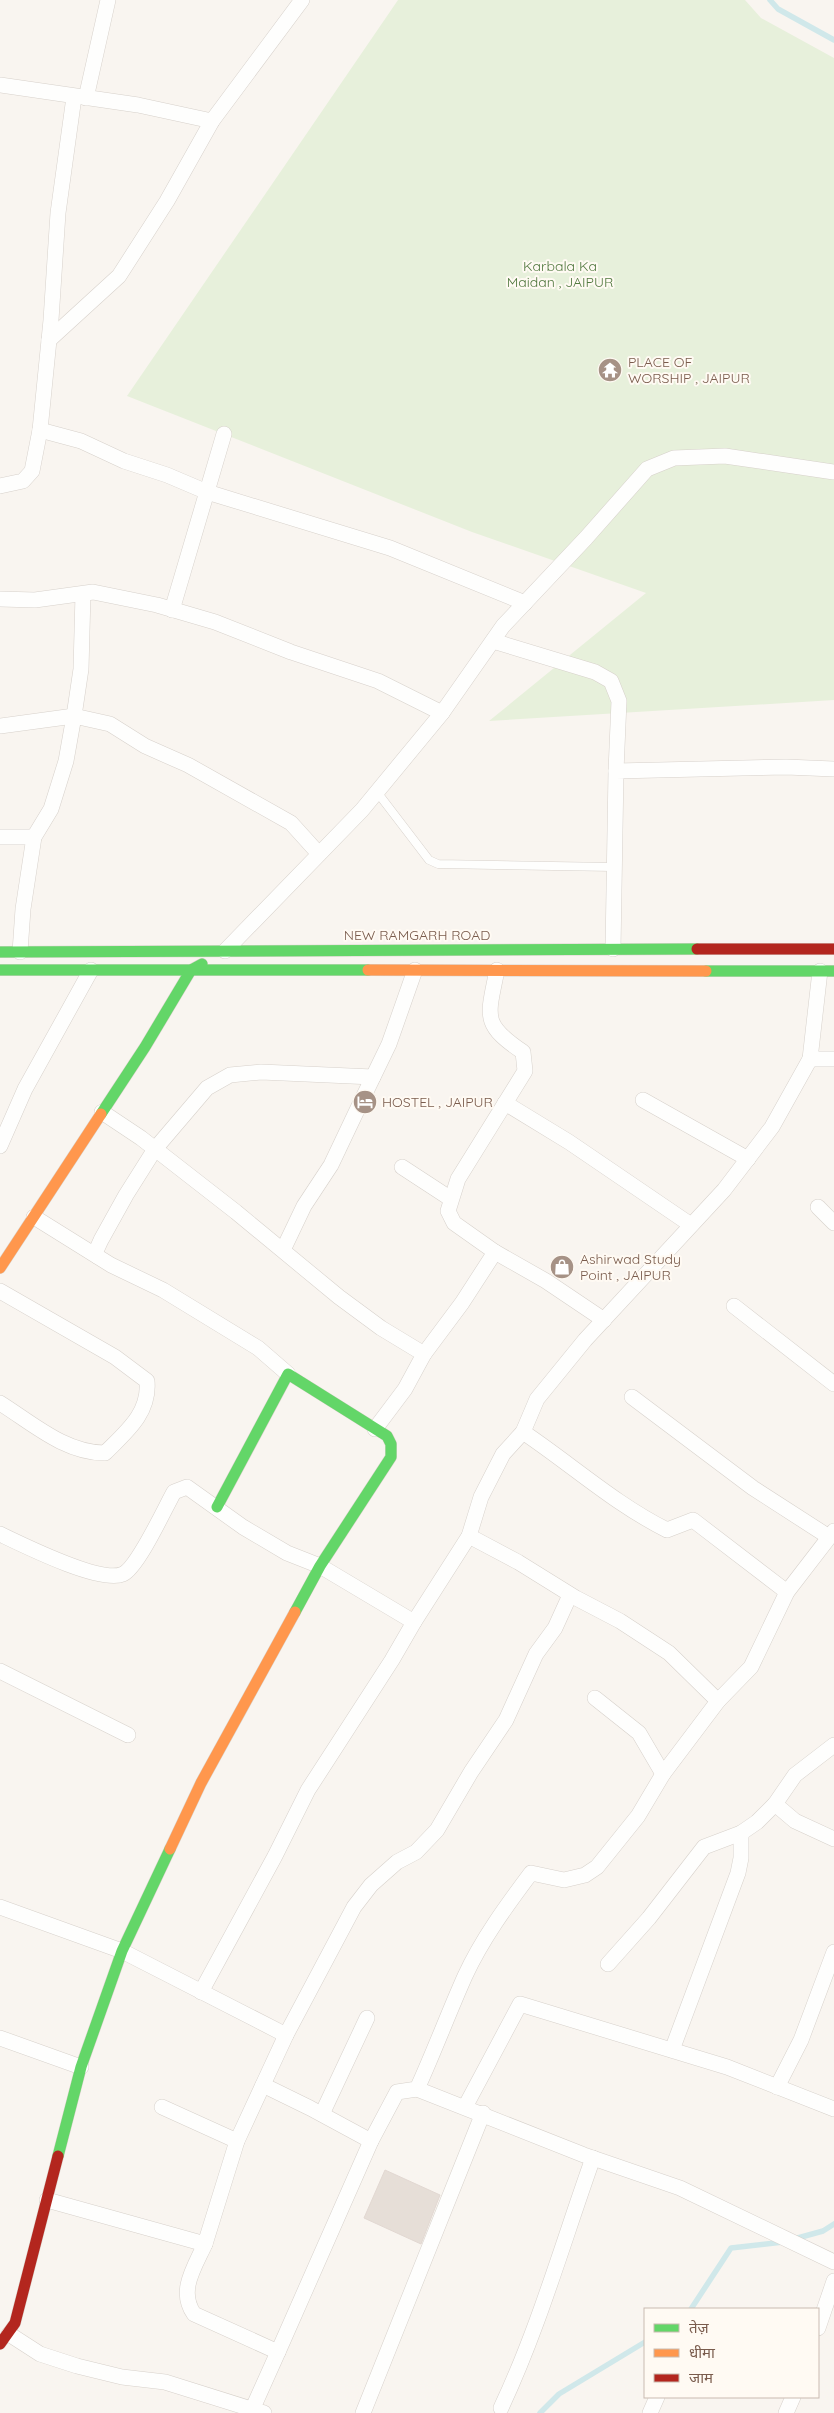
<svg xmlns="http://www.w3.org/2000/svg" width="834" height="2413" font-family="Quicksand,'Noto Sans Devanagari',sans-serif">
<rect width="100%" height="100%" fill="#f9f5f0"/>
<polygon fill="#e7f0db" points="398,0 745,0 761,18 834,58 834,700 489,721 646,593 472,532 127,396"/>
<g fill="none" stroke-linecap="round" stroke-linejoin="round">
<g stroke="#d0e8ea" stroke-width="5.5">
<polyline points="770,0 778,9 834,40"/>
<polyline points="794,2239 823,2231 834,2224"/>
<polyline points="691,2309 731,2248 783,2242"/>
<polyline points="540,2413 559,2394 645,2342"/>
</g>
</g>
<polygon fill="#e6ded7" stroke="#e2d8d2" points="385,2170 440,2195 421,2244 364,2218"/>
<g fill="none" stroke-linecap="round" stroke-linejoin="round">
<g stroke="#d7d1cb" stroke-width="9">
<polyline id="lane" points="377,792 429,860 438,864 613,867"/>
</g>
<g stroke="#d7d1cb" stroke-width="16">
<g id="street">
<polyline points="0,85 138,105 212,121"/>
<polyline points="86,98 108,0"/>
<polyline points="49,340 119,276 167,201 212,121 302,0"/>
<polyline points="40,430 81,441 124,461 167,475 207,492 390,548 525,603"/>
<polyline points="0,486 23,481 32,471 40,430 51,320 58,213 74,97"/>
<polyline points="0,599 35,600 93,592 157,605 215,622 291,652 378,681 442,713"/>
<polyline points="172,610 224,434"/>
<polyline points="493,641 595,672 611,681 619,701 616,771"/>
<polyline points="0,726 74,716 110,724 145,746 188,765 291,823 319,854"/>
<polyline points="0,837 34,837"/>
<polyline points="613,949 616,771 786,767 834,769"/>
<polyline points="225,951 362,810 442,713 503,626 586,538 647,469 674,458 725,456 834,472"/>
<polyline points="20,952 23,909 34,837 51,809 66,761 74,716 81,669 83,594"/>
<polyline points="820,971 810,1059 834,1059"/>
<polyline points="643,1100 748,1159"/>
<polyline points="505,1103 569,1142 691,1225"/>
<path d="M102,1112L141,1138L236,1212L339,1297L381,1328L424,1354L462,1303L495,1252L454,1223L448,1211L458,1179L525,1071L523,1052C481,1024 488,1016 497,970"/>
<polyline points="0,1146 25,1089 91,970"/>
<polyline points="402,1167 451,1199"/>
<polyline points="818,1207 834,1223"/>
<polyline points="34,1217 111,1265 163,1290 258,1348 288,1374"/>
<polyline points="283,1250 304,1206 331,1165 359,1106 389,1044 415,970"/>
<polyline points="495,1252 546,1281 604,1320"/>
<polyline points="97,1256 96,1251 101,1240 126,1195 155,1149 207,1088 230,1075 261,1072 373,1077"/>
<path d="M0,1291L115,1357L147,1381C150,1413 126,1432 105,1453C65,1453 32,1423 0,1403"/>
<polyline points="734,1306 834,1384"/>
<polyline points="632,1397 753,1488 829,1537"/>
<polyline points="375,1429 405,1389 424,1354"/>
<path d="M523,1432C572,1465 615,1504 667,1530L693,1520L787,1592"/>
<path d="M0,1534C23,1545 101,1584 123,1574C138,1567 165,1508 174,1492L187,1487L243,1527L287,1553L320,1566L414,1622L469,1536L481,1497L503,1454L523,1432L537,1399L585,1340L724,1190L772,1127L810,1059"/>
<polyline points="469,1536 518,1562 576,1598 620,1621 669,1653 718,1701"/>
<polyline points="0,1671 128,1735"/>
<polyline points="595,1698 639,1733 663,1774"/>
<polyline points="834,1745 795,1775 775,1804 795,1821 834,1839"/>
<polyline points="0,1907 122,1951 286,2035 237,2141 205,2244 47,2200"/>
<polyline points="608,1964 649,1918 704,1847 741,1833 757,1822 775,1804"/>
<polyline points="201,1992 275,1856 308,1790 392,1660 414,1622"/>
<polyline points="286,2035 354,1907 371,1885 397,1862 416,1852 437,1830 471,1772 506,1720 536,1654 555,1628 570,1595"/>
<polyline points="0,2038 81,2067"/>
<polyline points="672,2050 738,1873 741,1858 741,1833"/>
<polyline points="263,2085 310,2108 371,2141"/>
<polyline points="777,2087 801,2040 834,1952"/>
<polyline points="417,2089 584,2155 680,2188 834,2262"/>
<polyline points="162,2107 237,2141"/>
<polyline points="465,2107 520,2004 727,2067 834,2109"/>
<polyline points="322,2114 367,2018"/>
<path d="M205,2244C194,2268 178,2291 194,2314L278,2352L252,2410"/>
<polyline points="818,2328 834,2281"/>
<polyline points="9,2334 40,2354 77,2366 122,2377 165,2382 264,2413"/>
<path d="M278,2352L371,2141L397,2092L417,2089C434,2052 448,2014 465,1976C482,1939 507,1905 531,1873L564,1880L585,1875L597,1867L638,1816L663,1774L718,1701L751,1667L787,1592L834,1531"/>
<path d="M501,2408C539,2327 563,2242 593,2158"/>
<polyline points="363,2413 483,2113"/>
<polyline points="650,2413 657,2397"/>
<polyline points="786,2413 793,2397"/>
</g>
</g>
<g stroke="#d9d2cb" stroke-width="12">
<g id="fast">
<polyline points="0,952 697,949"/>
<polyline points="0,970 368,970"/>
<polyline points="706,971 834,971"/>
<polyline points="101,1114 145,1047 191,970 202,964"/>
<polyline points="217,1507 288,1374 387,1436 391,1444 391,1457 320,1566 295,1612"/>
<polyline points="58,2156 81,2067 122,1951 170,1849"/>
</g>
</g>
<g stroke="#d9d2cb" stroke-width="12">
<g id="slow">
<polyline points="368,970 706,971"/>
<polyline points="0,1268 101,1114"/>
<polyline points="170,1849 201,1783 295,1612"/>
</g>
</g>
<g stroke="#d9d2cb" stroke-width="12">
<g id="jam">
<polyline points="697,949 834,949"/>
<polyline points="0,2344 15,2323 58,2156"/>
</g>
</g>
<use href="#lane" stroke="#fefefd" stroke-width="8"/>
<use href="#street" stroke="#fefefd" stroke-width="15"/>
<use href="#fast" stroke="#63d668" stroke-width="11"/>
<use href="#slow" stroke="#ff974d" stroke-width="11"/>
<use href="#jam" stroke="#b3261e" stroke-width="11"/>
</g>
<defs>
<g id="temple-disc" transform="scale(1.25)"><circle r="9.5" fill="#a69286" stroke="#fffaf3"/><path d="M0-6L5-2H3V0L6.5 2.5H4V6H1.5V3h-3V6H-4V2.5H-6.5L-3 0V-2H-5Z" fill="#fff"/></g>
<g id="hotel-disc" transform="scale(1.25)"><circle r="9.5" fill="#a69286" stroke="#fffaf3"/><path d="M-6-4.5h1.5V1H6V5H4.5V3h-9V5H-6ZM-4 0a1.8 1.8 0 1 1 3.6 0ZM.5 0V-2.5h3Q6-2.5 6 0Z" fill="#fff"/></g>
<g id="shop-disc" transform="scale(1.25)"><circle r="9.5" fill="#a69286" stroke="#fffaf3"/><path d="M-5-2.5h2.3a2.7 3.5 0 0 1 5.4 0H5L5.5 6h-11ZM-1.5-2.5h3a1.5 2.3 0 0 0-3 0Z" fill="#fff"/></g>
</defs>
<g fill-rule="evenodd">
<use href="#temple-disc" x="610" y="370"/>
<use href="#hotel-disc" x="365" y="1102"/>
<use href="#shop-disc" x="562" y="1267"/>
</g>
<g text-anchor="middle" stroke-width="4" stroke-linejoin="round" paint-order="stroke">
<g font-size="14" fill="#537a41" stroke="#fffaf3">
<text x="560" y="271">Karbala Ka<tspan x="560" dy="16">Maidan , JAIPUR</tspan></text>
</g>
<g font-size="14" fill="#7a5c4d" stroke="#fffaf3" text-anchor="start">
<text x="628" y="367">PLACE OF<tspan x="628" dy="16">WORSHIP , JAIPUR</tspan></text>
<text x="382" y="1107">HOSTEL , JAIPUR</text>
<text x="580" y="1264">Ashirwad Study<tspan x="580" dy="16">Point , JAIPUR</tspan></text>
</g>
<g font-size="14" fill="#7a5c4d" stroke="#fffaf3">
<text x="417" y="940">NEW RAMGARH ROAD</text>
</g>
</g>
<rect x="644" y="2308" width="175" height="90" fill="#fffaf3" stroke="#cabbb1"/>
<rect x="654" y="2324" width="25" height="8" fill="#63d668" stroke="#cabbb1"/>
<text x="689" y="2333" font-size="15" fill="#7a5c4d">तेज़</text>
<rect x="654" y="2349" width="25" height="8" fill="#ff974d" stroke="#cabbb1"/>
<text x="689" y="2358" font-size="15" fill="#7a5c4d">धीमा</text>
<rect x="654" y="2374" width="25" height="8" fill="#b3261e" stroke="#cabbb1"/>
<text x="689" y="2383" font-size="15" fill="#7a5c4d">जाम</text>
</svg>
